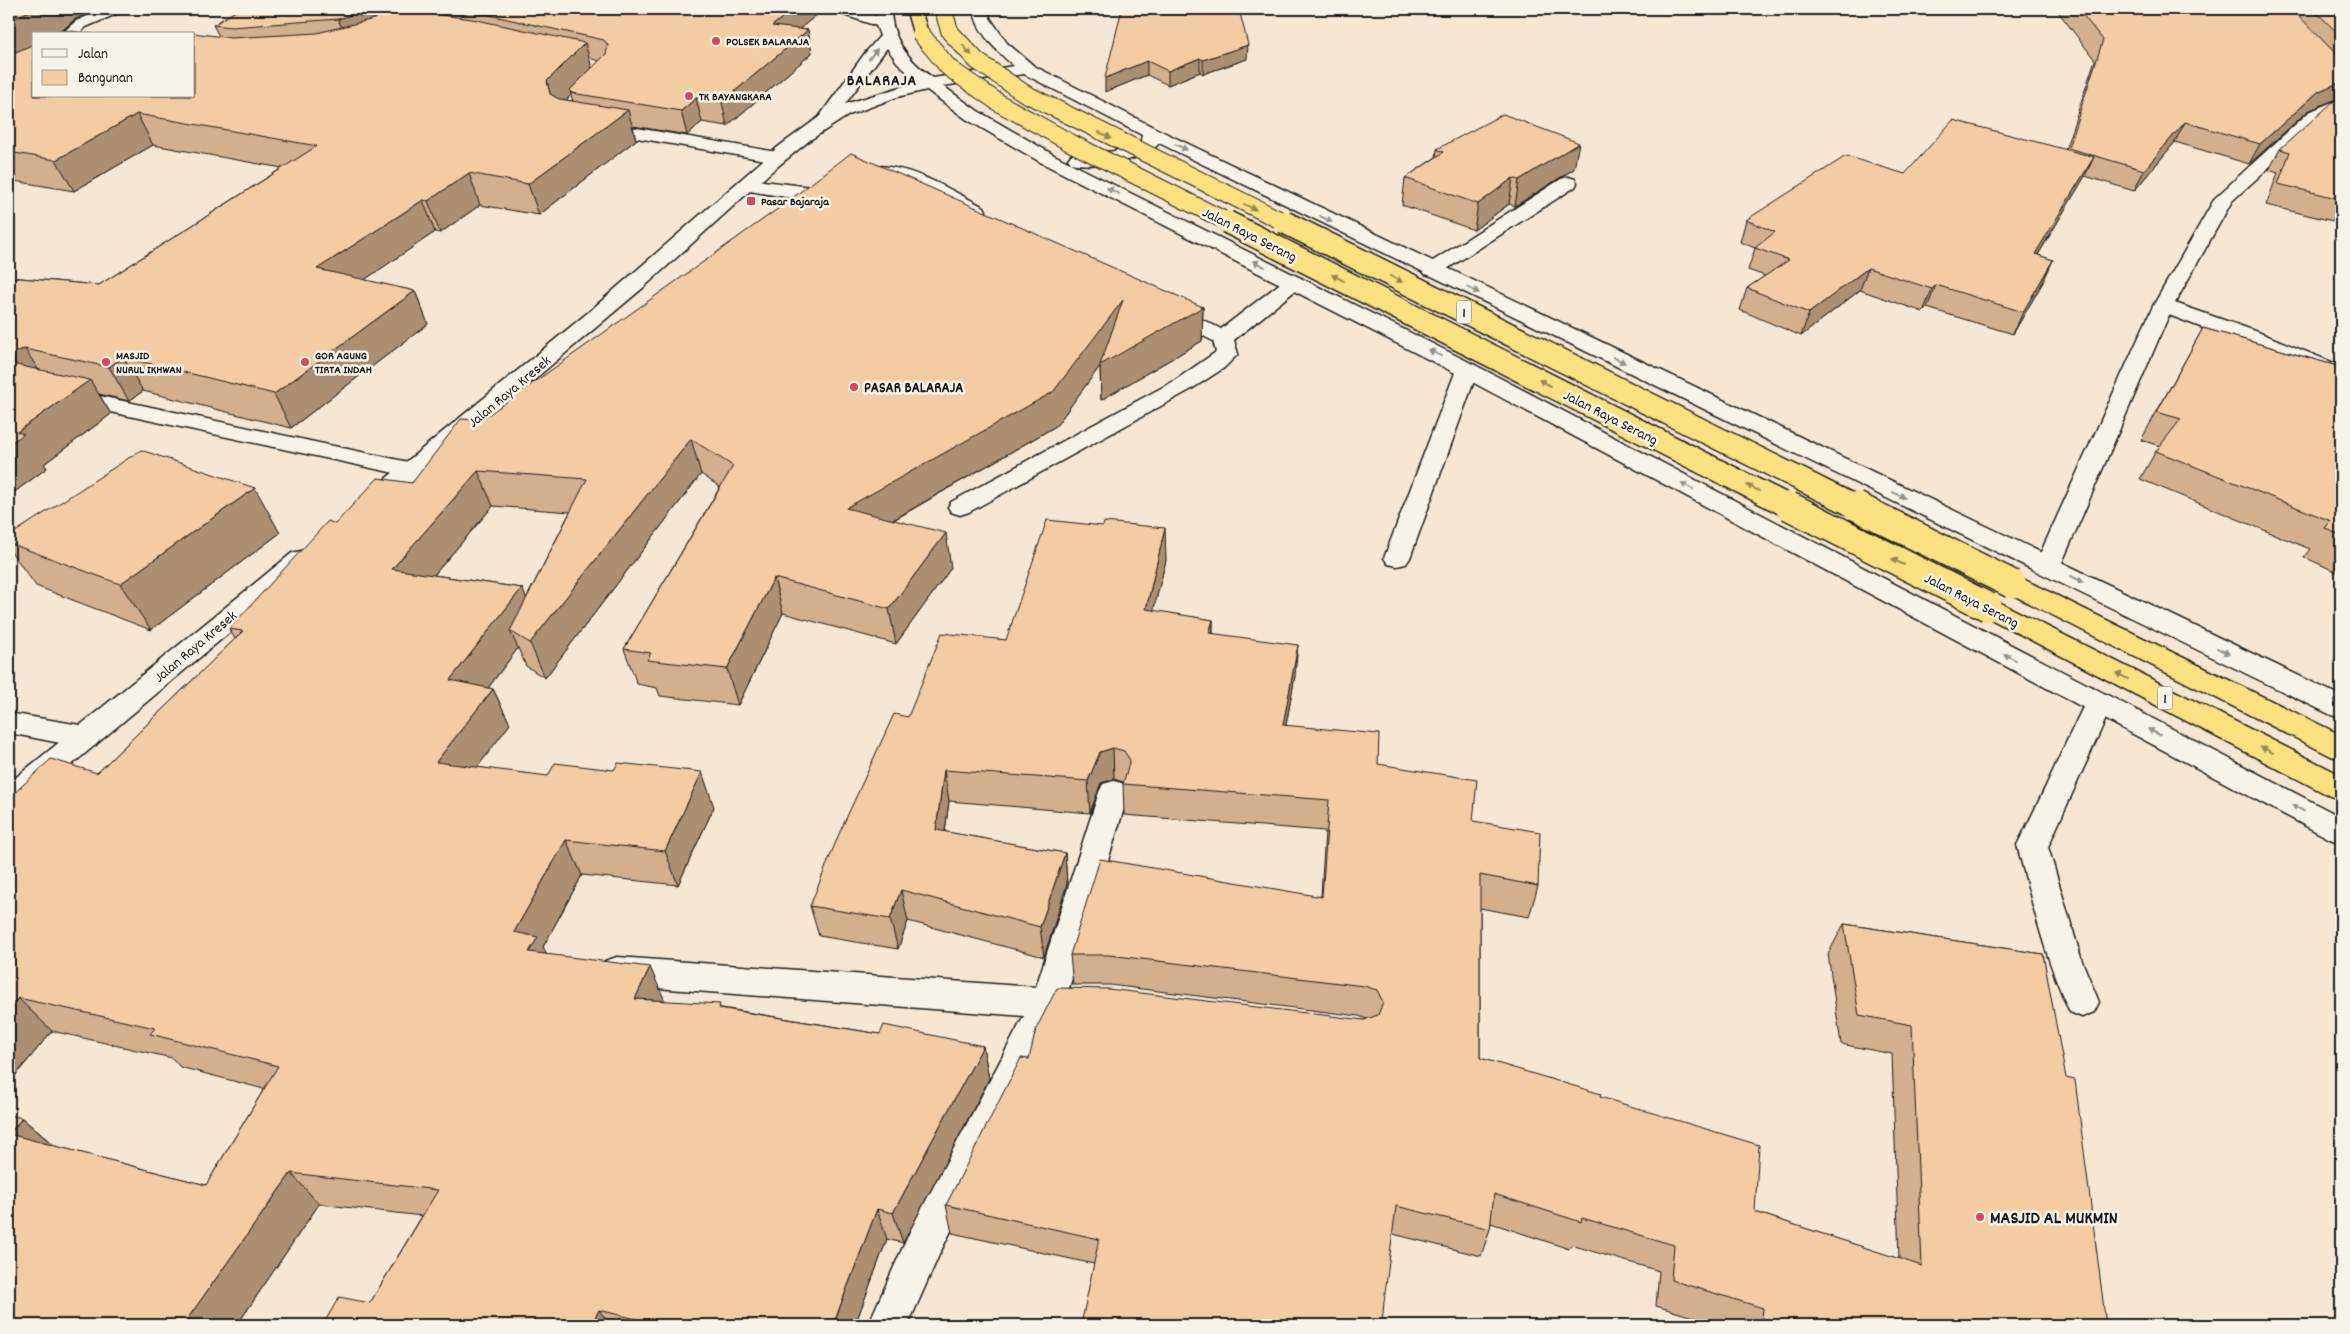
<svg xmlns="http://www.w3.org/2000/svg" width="2350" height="1334" font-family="Dekko,sans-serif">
<rect width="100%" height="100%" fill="#f6e7d4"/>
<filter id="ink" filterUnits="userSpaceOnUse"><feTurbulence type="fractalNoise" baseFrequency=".02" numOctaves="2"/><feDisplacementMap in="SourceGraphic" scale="10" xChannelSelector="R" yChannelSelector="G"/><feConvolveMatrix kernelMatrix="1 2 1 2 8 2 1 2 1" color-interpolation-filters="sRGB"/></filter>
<g filter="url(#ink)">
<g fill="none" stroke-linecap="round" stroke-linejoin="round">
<g stroke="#1c1c1c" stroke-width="3">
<polygon id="lane" points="1568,177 1575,179 1577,183 1575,187 1439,274 1432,276 1425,274 1422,270 1425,266 1561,179"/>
</g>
<g stroke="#1c1c1c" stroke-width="3">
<g id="street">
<polygon points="104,9 124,9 121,12 86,27 79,34 61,34 76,21"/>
<polygon points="832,9 855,9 888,20 891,23 888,26 883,28 835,12"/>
<polygon points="2341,98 2341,109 2321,120 2232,201 2175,303 2258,332 2341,366 2341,381 2169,315 2061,565 2057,571 2048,573 2039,571 2035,565 2153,306 2215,198 2309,112"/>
<polygon points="596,121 777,152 783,153 786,157 783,161 777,162 590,130 587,126 590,122"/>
<path d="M875,166C914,166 950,190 984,207L986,211L984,215L977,217L970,215C946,203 911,178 884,176C862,175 846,193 827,198C810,204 767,193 748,191L741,189L739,185L741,181L748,179L819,188L834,179Z"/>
<polygon points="1294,276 1301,278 1304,282 1301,286 1234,340 1238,354 1224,368 1190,390 969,512 960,515 951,512 948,507 951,502 1174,381 1216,352 1213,341 1162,314 1159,310 1162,306 1169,304 1176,306 1221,329 1287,278"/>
<polygon points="1467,363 1475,365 1478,370 1410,558 1406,564 1397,566 1388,564 1384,558 1456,370 1459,365"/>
<polygon points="67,389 413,463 421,465 425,470 421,475 413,477 59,401 56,396 59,391"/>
<path d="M2099,693L2109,696L2113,703L2048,847L2082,961L2099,1002L2094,1012L2082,1017L2070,1012C2045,960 2032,901 2017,845C2041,799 2062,750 2085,703L2089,696Z"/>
<polygon points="9,713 86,726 96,729 100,737 96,745 86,748 9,733"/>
<polygon points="1114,781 1125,784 1129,792 1069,988 1076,991 1081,1001 1076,1011 1058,1016 939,1255 908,1325 868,1325 911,1229 1024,1016 617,985 605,981 600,971 605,961 617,957 1036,987 1099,792 1103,784"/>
</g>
</g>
<g stroke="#1c1c1c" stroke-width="3">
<g id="secondary">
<path d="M877,9H891C891,39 909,61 933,78L1014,66C998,52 975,31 974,9H988L990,18L1007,43L1034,66L1157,129L2341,696V718L2331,715L1159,143C1146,162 1091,168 1071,163L1068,159L1071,155L1115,151L1141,141L1142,135L1024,74L943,86L978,111L1054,155L1475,365L2341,817V843L2330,839L1459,375L1042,163L966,119L927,90L897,97L849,115L810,140L772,171L644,287L417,478L379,509L370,512L361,509L358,504L361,499L591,310L778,147L819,117L865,53L880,36L875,23ZM887,48L897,62L917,82L845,104Z"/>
<polygon points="301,551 310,553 314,559 310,565 20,808 9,811 9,783 292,553"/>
</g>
</g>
<g stroke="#1c1c1c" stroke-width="3">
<g id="highway">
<polygon points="906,9 921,9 928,33 926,36 914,36"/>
<polygon points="2012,575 2021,578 2341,735 2341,759 2331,756 2003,590 1999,584 2003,578"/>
<polygon points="1988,598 1997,601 2341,775 2341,799 2330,796 1979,613 1975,607 1979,601"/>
</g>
</g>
<use href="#lane" fill="#f7f3e8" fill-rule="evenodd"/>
<use href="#street" fill="#f7f3e8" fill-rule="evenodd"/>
<use href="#secondary" fill="#f7f3e8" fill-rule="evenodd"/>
<use href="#highway" fill="#f9e181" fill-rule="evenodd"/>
<g stroke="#1c1c1c" stroke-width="19" stroke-linecap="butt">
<g id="highway-bridge-far2">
<polyline points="943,9 950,32 977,61 1024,93 1286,223"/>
<polyline points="920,33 949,68 999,103 1071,143 1230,223"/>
</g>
</g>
<g stroke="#1c1c1c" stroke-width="25" stroke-linecap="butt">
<g id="highway-bridge-far1">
<polyline points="1227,222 1792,508"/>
<polyline points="1284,222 1858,508"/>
</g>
</g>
<g stroke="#1c1c1c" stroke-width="31" stroke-linecap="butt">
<g id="highway-bridge">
<polyline points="1789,506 1988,607"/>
<polyline points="1856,506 2012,584"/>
</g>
</g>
<use href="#highway-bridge-far2" stroke="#f9e181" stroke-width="17"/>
<use href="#highway-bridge-far1" stroke="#f9e181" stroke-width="22"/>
<use href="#highway-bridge" stroke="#f9e181" stroke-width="28"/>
</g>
<g fill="#d2af8d" stroke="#1c1c1c" fill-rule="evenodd">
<path d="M9,9L75,19L64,29L55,34L34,96L219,36L213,25L239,9H409V11H411L410,9H824L799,29L808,30L812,53L727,126L702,122L687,135L633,126L636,140L539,215L480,205L440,233L435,232L364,280L415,291L428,324L291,428L143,391L129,401L99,394L111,414L44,464L47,468L9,496V277L99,285L282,168L153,145L74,191L14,181L9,184ZM589,58L599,61L592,68ZM571,95L573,101L566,100Z"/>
<polygon points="1122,9 1247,59 1203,74 1200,72 1168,85 1147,75 1105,92"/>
<polygon points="2056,9 2341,9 2341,223 2266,205 2278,173 2269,170 2280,149 2341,98 2308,111 2249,164 2175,142 2134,191 2085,176 2038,255 2053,260 2043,282 2013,334 1927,308 1923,312 1860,290 1801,336 1740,310 1747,288 1765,276 1748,270 1755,248 1740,242 1746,220 1905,174 2065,150 2095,60"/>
<polygon points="1437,149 1574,169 1515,206 1509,204 1474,230 1402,205 1405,178 1436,157"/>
<path d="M1203,307L1202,341L1101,400L1100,366L1056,426L894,520L951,568L896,644L783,613L738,705L660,696L657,688L637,684L624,649L720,487L701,474L545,678L526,666L518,648L488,688L493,689L510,724L477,767L714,807L678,885L582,875L543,947L547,955L665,1001L722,1008L880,1034L983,1046L989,1079L903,1243L887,1239L855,1325H323L370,1303L422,1216L319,1204L237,1325L22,1118L55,1146L206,1185L264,1089L180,1067L172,1058L52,1031L9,1083V798L97,773L235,639L229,629L335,524L412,483L481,420ZM493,506L570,512L526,599L522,588L434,575Z"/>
<polygon points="2203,328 2341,367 2341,574 2304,557 2310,549 2140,479 2156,451 2160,446 2141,440"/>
<polygon points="280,533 151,630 36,586 9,549 9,536"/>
<polygon points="1166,560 1153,611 1213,620 1213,633 1295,676 1286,725 1378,764 1473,821 1538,886 1529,917 1480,908 1480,1058 1600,1097 1755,1212 1899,1259 1892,1054 1841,1044 1828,954 1844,924 2043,954 2106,1325 1720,1325 1656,1306 1659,1271 1571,1245 1569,1249 1491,1223 1490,1229 1481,1256 1393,1234 1094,1264 952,1233 946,1205 1029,1059 1364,1020 1367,1019 1359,1016 1110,985 1073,985 1070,955 1321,896 1325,831 1124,815 1123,784 1123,782 1114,779 1101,783 1090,813 949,801 945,832 1065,853 1067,884 1044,957 908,921 898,949 819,936 810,906 908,717 1006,640"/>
</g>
<g fill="#ab8f73" stroke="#1c1c1c">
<polygon points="33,9 101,9 75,19 64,29 55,34 34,34 34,45 9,59 9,21"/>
<polygon points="367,9 409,9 410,10 393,25 349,45 338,19"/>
<polygon points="793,9 824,9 776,48 772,26"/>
<polygon points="808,30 812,53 727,126 722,102"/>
<polygon points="585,43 593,72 572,94 570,90 571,95 556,111 550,94 547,81"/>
<polygon points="1248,45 1247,59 1203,74 1203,60"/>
<polygon points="1200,58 1200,72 1168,85 1168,71"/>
<polygon points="1147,61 1147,75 1105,92 1105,78"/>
<polygon points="2341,82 2341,97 2308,111 2249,164 2260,144 2319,91"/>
<polygon points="696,98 702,122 687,135 681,111"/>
<polygon points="628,110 636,140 539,215 528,184"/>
<polygon points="137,114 153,145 74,191 56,160"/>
<polygon points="2185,122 2175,142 2134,191 2144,170"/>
<polygon points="1579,143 1574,169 1515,206 1519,180"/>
<polygon points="2094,157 2084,178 2025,276 2035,254"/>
<polygon points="9,172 14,181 9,184"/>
<polygon points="469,173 480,205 440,233 428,201"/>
<polygon points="1513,178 1509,204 1474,230 1478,204"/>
<polygon points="423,200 435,232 332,302 317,269"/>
<polygon points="2053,260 2043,282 2013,334 2023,312"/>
<polygon points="1868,268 1860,290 1801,336 1809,313"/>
<polygon points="1936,285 1927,308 1923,312 1932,289"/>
<polygon points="415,291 428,324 291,428 274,394"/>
<polygon points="1123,300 1203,307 1202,341 1101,400 1100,366 1056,426 853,543 846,508"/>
<polygon points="25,349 47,383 16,365 12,357 17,351"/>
<polygon points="123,357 143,391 129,401 109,367"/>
<polygon points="90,380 111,414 44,464 47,468 9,496 9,444 17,432"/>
<polygon points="691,439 701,474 545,678 530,643"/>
<polygon points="478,471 493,506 409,604 392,569"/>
<polygon points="255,488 280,533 151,630 120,584"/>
<polygon points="1165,528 1166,560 1146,641 1146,609"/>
<polygon points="946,533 951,568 896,644 889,609"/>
<polygon points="774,578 783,613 738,705 727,669"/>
<polygon points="522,588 537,623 510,631 518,648 467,716 450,680"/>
<polygon points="1213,620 1212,652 1209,633"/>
<polygon points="1298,645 1295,676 1280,757 1283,725"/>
<polygon points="493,689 510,724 455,797 436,762"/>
<polygon points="1113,748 1114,779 1101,783 1090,813 1088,781 1100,752"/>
<polygon points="944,770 949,801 941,862 936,830"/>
<polygon points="702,772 714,807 678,885 665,851"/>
<polygon points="566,840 582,875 543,947 557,972 548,986 514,932"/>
<polygon points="1065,853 1067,884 1044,957 1040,927"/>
<polygon points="901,890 908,921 898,949 890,919"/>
<polygon points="650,967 665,1001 635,999"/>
<polygon points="18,998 52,1031 9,1083 9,1008"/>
<polygon points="983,1046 989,1079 903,1243 893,1213"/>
<polygon points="22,1118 58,1149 9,1135"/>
<polygon points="291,1173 319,1204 237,1325 183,1325"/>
<polygon points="877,1209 887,1239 855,1325 833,1325"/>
<polygon points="599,1310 610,1325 591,1325"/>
</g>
<g fill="#f4cca4" stroke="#1c1c1c">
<polygon points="9,9 33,9 9,21"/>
<polygon points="239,9 367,9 361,12 338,19 232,27 213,25"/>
<polygon points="393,9 472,19 585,43 547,81 550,94 559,99 628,110 528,184 469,173 428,201 423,200 317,269 415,291 274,394 123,357 109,367 25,349 17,351 12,357 16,365 90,380 17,432 24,434 9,444 9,277 99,285 317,146 137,114 56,160 9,152 9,55 34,44 34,96 194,96 194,34 192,34 193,33 231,38 317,33 374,19"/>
<polygon points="452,9 793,9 772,26 808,30 722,102 696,98 681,111 572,93 570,90 606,54 608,45 604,40 475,12"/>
<polygon points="1122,9 1239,9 1248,45 1203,60 1200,58 1168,71 1147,61 1105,78"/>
<polygon points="2078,9 2292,9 2341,59 2341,82 2319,91 2260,144 2185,122 2144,170 2068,148 2103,40"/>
<polygon points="2313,9 2341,9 2341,36"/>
<polygon points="64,30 92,34 55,34"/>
<polygon points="2341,97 2341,199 2278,184 2290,152 2280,149 2334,101"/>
<polygon points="1503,114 1579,143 1519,180 1513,178 1478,204 1405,178 1444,152 1437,149"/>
<polygon points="1953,120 2094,157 2035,254 2053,260 2023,312 1936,285 1932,289 1868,268 1809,313 1747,288 1789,260 1755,248 1775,232 1746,220 1846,156 1905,174"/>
<polygon points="851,153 1203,307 1100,365 1123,300 1053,392 846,508 946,533 889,609 774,578 727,669 647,660 651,653 624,649 733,466 691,439 530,643 510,631 587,479 478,471 392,569 522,588 450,680 493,689 436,762 548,776 555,763 614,770 618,763 702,772 665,851 566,840 514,932 538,937 529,952 650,967 635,999 720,1004 719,1008 880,1034 884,1025 983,1046 893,1213 877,1209 833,1325 661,1325 599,1310 591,1325 323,1325 339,1297 370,1303 438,1190 291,1173 183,1325 9,1325 9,1134 206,1185 278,1066 150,1034 155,1028 18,998 9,1008 9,798 51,759 97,773 243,631 229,629 328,521 335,524 378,478 412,483 461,419 481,420 779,208"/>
<polygon points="2203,328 2341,367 2341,536 2325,528 2331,521 2156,451 2181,419 2157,412"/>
<polygon points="141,450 255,488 120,584 9,543 9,536"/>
<polygon points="1047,520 1103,526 1104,522 1165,528 1146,609 1213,620 1209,633 1298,645 1283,725 1379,734 1378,764 1477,780 1473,821 1540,832 1538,886 1480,875 1480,1058 1601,1094 1600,1097 1759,1145 1755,1212 1922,1266 1912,1025 1859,1015 1844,924 2043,954 2066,1078 2075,1080 2106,1325 1776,1325 1762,1320 1763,1308 1671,1280 1674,1245 1582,1218 1581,1222 1494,1194 1490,1229 1396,1206 1384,1302 1382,1325 1081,1325 1099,1239 946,1205 1021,1058 1029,1059 1036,1029 1057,988 1108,989 1364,1020 1378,1015 1383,1002 1377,990 1364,986 1109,955 1070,955 1100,859 1322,897 1329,800 1123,784 1130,760 1124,751 1113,748 1100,752 1088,781 944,770 936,830 1065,853 1040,927 901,890 890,919 810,906 839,834 894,714 908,717 942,633 1006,640"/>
<polygon points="9,1115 22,1118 9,1134"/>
</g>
<defs><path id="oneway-solid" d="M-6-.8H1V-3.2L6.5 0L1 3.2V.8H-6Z" transform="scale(1.25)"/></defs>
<g fill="#968854">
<use href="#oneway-solid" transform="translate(967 50) rotate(48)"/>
<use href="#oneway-solid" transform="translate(1105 135) rotate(27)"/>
<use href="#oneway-solid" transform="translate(1250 207) rotate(26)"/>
<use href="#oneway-solid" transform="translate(1338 278) rotate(-153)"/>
<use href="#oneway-solid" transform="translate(1396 279) rotate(26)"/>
<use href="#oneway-solid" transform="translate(1545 383) rotate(-153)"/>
<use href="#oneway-solid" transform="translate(1753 488) rotate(-153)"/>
<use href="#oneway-solid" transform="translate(1898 562) rotate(-153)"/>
<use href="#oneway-solid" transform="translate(2122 676) rotate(-153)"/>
<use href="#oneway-solid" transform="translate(2267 750) rotate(-153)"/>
</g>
<g fill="#94928c">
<use href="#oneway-solid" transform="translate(873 54) rotate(-50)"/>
<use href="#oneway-solid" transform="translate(1181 147) rotate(26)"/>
<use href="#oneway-solid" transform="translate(1113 191) rotate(-153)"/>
<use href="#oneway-solid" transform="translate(1326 219) rotate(26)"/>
<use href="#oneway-solid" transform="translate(1259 264) rotate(-153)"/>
<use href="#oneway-solid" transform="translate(1473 290) rotate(26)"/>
<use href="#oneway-solid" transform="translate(1435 353) rotate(-153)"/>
<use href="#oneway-solid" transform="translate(1619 360) rotate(26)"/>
<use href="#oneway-solid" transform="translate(1687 486) rotate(-152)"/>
<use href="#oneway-solid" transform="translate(1899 495) rotate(25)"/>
<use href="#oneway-solid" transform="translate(2077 579) rotate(26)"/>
<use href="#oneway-solid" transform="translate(2223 651) rotate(26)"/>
<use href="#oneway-solid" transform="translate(2010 657) rotate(-152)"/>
<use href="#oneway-solid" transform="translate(2154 732) rotate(-152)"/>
<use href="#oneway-solid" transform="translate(2298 808) rotate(-152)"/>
</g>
</g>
<g fill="#d1495b" stroke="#f7f3e8" stroke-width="2">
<circle cx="716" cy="41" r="5"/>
<circle cx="689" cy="96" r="5"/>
<rect x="746" y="196" width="10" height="10" rx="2.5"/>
<circle cx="106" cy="362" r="5"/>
<circle cx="305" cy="362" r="5"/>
<circle cx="854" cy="387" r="5"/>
<circle cx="1980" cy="1217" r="5"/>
</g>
<g text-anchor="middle" stroke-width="5" stroke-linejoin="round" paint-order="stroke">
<g font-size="12" font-weight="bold" fill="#1c1c1c" stroke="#f7f3e8" text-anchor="start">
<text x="726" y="45">POLSEK BALARAJA</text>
<text x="699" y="100">TK BAYANGKARA</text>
<text x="761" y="205">Pasar Bajaraja</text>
<text x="116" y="359">MASJID<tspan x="116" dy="14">NURUL IKHWAN</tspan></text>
<text x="315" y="359">GOR AGUNG<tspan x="315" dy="14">TIRTA INDAH</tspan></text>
</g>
<g fill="#f7f3e8" stroke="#5e5c59" stroke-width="1">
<rect x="1456.5" y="300.5" width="15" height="23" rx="4"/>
<rect x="2157.5" y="686.5" width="15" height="23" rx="4"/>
</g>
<g font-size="14" font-weight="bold" fill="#1c1c1c">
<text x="1464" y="317">1</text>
<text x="2165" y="703">1</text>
</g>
<g font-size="15" fill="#1c1c1c" stroke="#f7f3e8">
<text transform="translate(1250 234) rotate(27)" y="5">Jalan Raya Serang</text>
<text transform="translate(509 391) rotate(-40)" y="5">Jalan Raya Kresek</text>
<text transform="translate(1611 417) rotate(27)" y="5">Jalan Raya Serang</text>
<text transform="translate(1972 600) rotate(27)" y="5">Jalan Raya Serang</text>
<text transform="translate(195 646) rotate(-40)" y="5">Jalan Raya Kresek</text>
</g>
<g font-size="15" font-weight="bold" fill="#1c1c1c" stroke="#f7f3e8" text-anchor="start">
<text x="864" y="392">PASAR BALARAJA</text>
</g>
<g font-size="16" font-weight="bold" letter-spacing="1" fill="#1c1c1c" stroke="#f7f3e8">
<text x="882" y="85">BALARAJA</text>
</g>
<g font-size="18" font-weight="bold" fill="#1c1c1c" stroke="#f7f3e8" text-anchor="start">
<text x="1990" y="1223">MASJID AL MUKMIN</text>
</g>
</g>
<rect width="2350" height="1334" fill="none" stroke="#f7f3e8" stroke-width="30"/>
<rect x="15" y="15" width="2320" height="1304" fill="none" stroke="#1c1c1c" stroke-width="2" filter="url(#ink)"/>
<rect x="32" y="32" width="162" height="65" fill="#f7f3e8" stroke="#9f9d96"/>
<rect x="42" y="49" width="25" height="8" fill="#f7f3e8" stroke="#9f9d96"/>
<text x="78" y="58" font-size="15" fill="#1c1c1c">Jalan</text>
<rect x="42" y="70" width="25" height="15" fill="#f4cca4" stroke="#9f9d96"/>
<text x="78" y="82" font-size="15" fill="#1c1c1c">Bangunan</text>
</svg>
